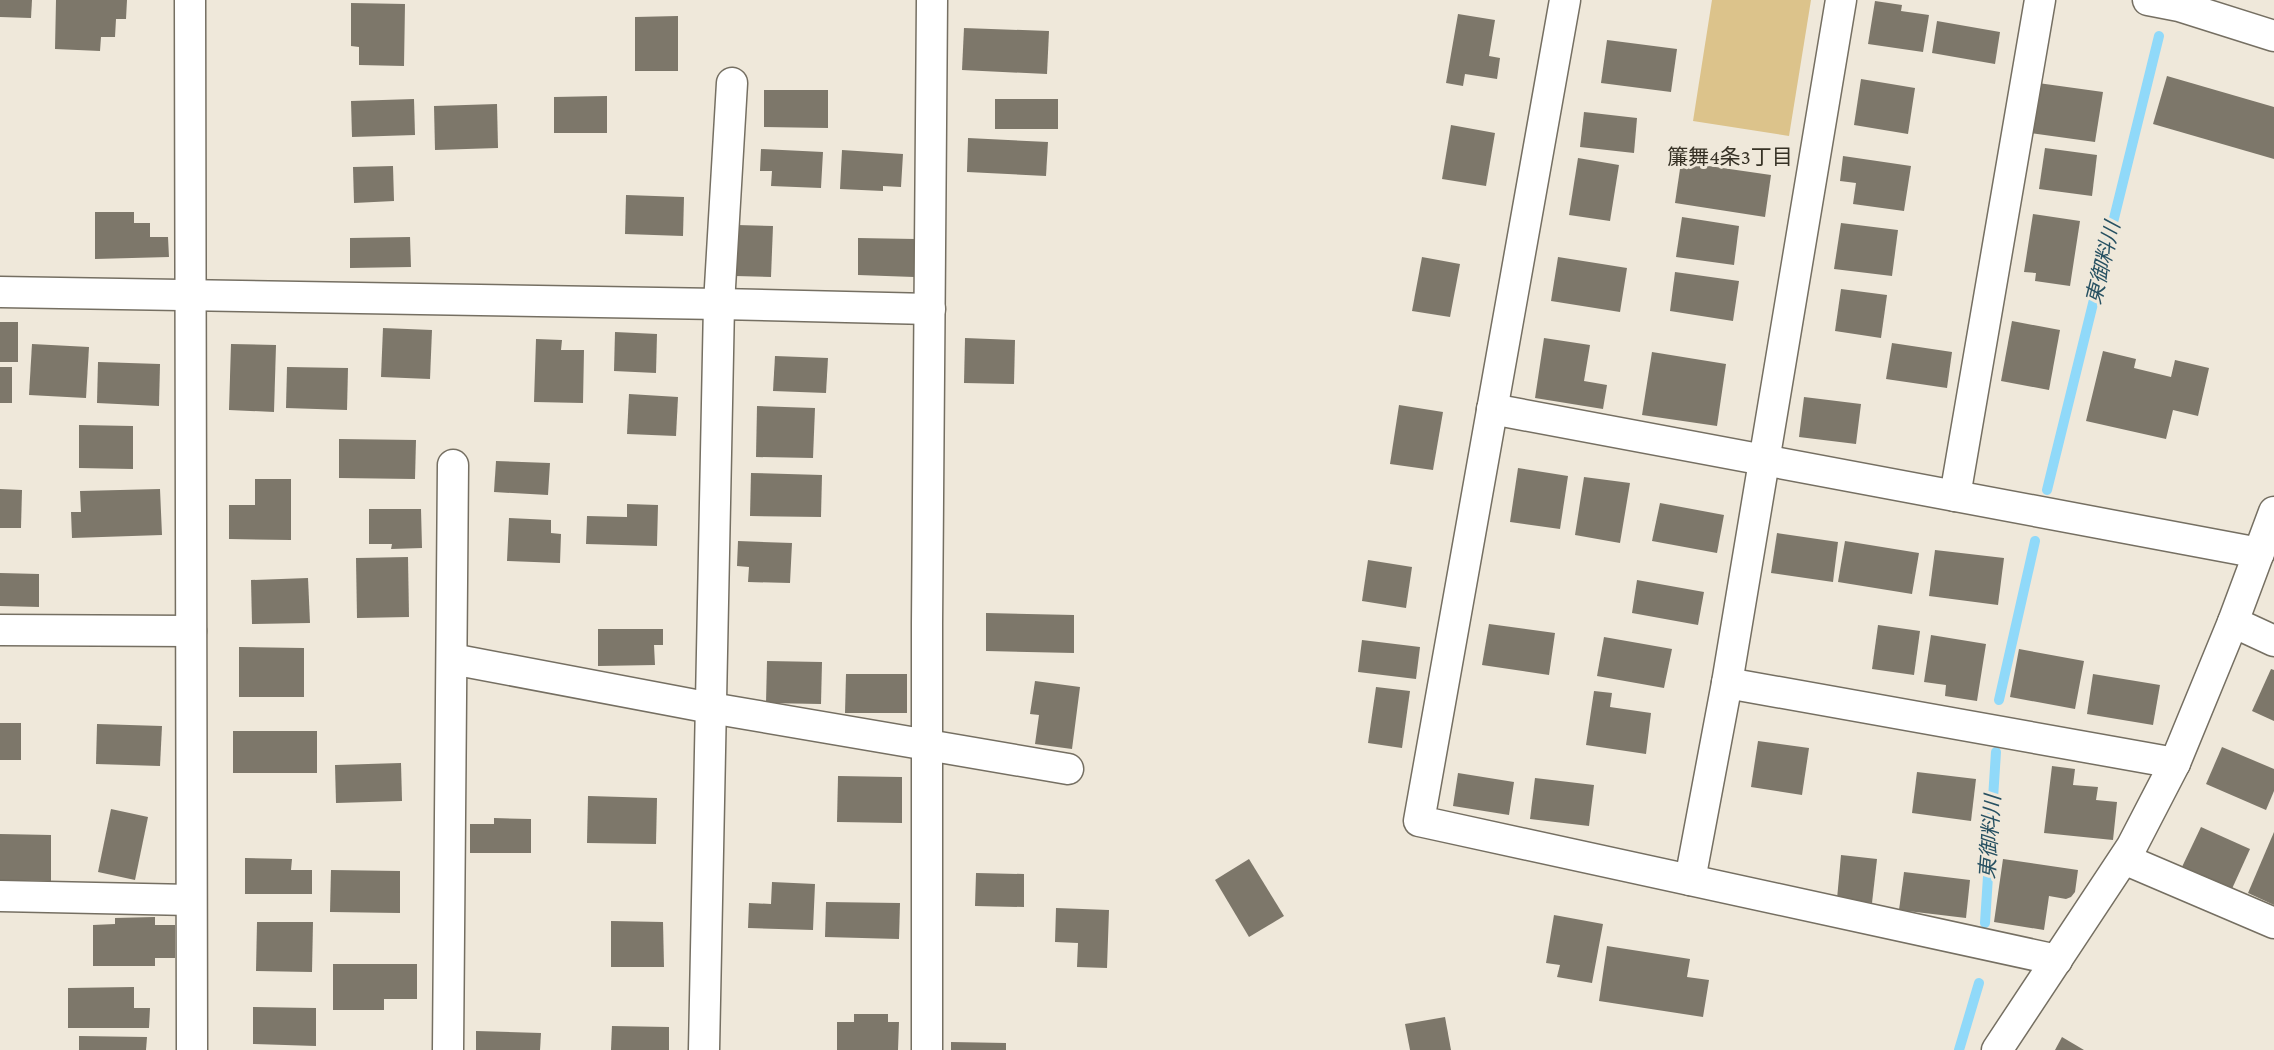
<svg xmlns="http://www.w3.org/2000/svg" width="2274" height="1050" font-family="'Crimson Pro','Noto Sans JP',serif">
<rect width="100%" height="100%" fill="#efe8da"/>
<polygon fill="#dcc38b" points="1712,0 1811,0 1789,136 1693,121"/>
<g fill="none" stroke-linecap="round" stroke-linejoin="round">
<g stroke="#90d9f9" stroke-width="10">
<polyline points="2047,490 2159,36"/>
<polyline points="1999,700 2035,541"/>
<polyline points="1985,923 1996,752"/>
<polyline points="1959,1050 1979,983"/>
</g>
</g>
<g fill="#7d776a">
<polygon points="0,0 32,0 31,18 0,17"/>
<polygon points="56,0 127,0 126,19 116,19 115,37 101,37 100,51 55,49"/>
<polygon points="1875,1 1902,5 1901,11 1929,15 1923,52 1868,44"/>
<polygon points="351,3 405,4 404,66 359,65 359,47 351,46"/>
<polygon points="1458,14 1495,20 1489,56 1500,58 1497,79 1465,74 1463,86 1446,83"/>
<polygon points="678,16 678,71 635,71 635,17"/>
<polygon points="1937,21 2000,32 1995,64 1932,53"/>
<polygon points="964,28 1049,31 1047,74 962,70"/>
<polygon points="1607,40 1677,49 1671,92 1601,83"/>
<polygon points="2167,76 2274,107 2274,159 2153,124"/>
<polygon points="1861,79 1915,88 1908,134 1854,125"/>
<polygon points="2038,83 2103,92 2095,142 2031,133"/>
<polygon points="764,90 828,90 828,128 764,127"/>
<polygon points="607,96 607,133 554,133 554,97"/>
<polygon points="414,99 415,135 352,137 351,101"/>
<rect x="995" y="99" width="63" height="30"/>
<polygon points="497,104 498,148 435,150 434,106"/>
<polygon points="1584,112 1637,118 1634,153 1580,147"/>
<polygon points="1451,125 1495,133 1486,186 1442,179"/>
<polygon points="968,138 1048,142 1046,176 967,172"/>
<polygon points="2045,148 2097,155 2092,196 2039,189"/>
<polygon points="761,149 823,152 821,188 771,186 772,171 760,171"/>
<polygon points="842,150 903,154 901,187 883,186 883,191 840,189"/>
<polygon points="1843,156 1911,166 1904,211 1853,204 1856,183 1840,181"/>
<polygon points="1578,158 1619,165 1610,221 1569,215"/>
<polygon points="1681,162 1771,175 1765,217 1675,203"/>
<polygon points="393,166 394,201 354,203 353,167"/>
<polygon points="626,195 684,197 683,236 625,234"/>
<polygon points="95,212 134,212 134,223 150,223 150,237 168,237 169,257 95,259"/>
<polygon points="2033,214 2080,221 2070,286 2035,281 2036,273 2024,272"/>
<polygon points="1682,217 1739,226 1734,265 1676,257"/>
<polygon points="1841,223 1898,230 1892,276 1834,269"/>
<polygon points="737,225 773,226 771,277 735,276"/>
<polygon points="410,237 411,267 350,268 350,238"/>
<polygon points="858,238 915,239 914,277 858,275"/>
<polygon points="1422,257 1460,264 1450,317 1412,311"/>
<polygon points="1558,257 1627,268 1620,312 1551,301"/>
<polygon points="1675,272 1739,281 1733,321 1670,311"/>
<polygon points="1841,289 1887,295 1881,338 1835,331"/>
<polygon points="2012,321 2060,330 2049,390 2001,381"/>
<rect x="0" y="322" width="18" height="40"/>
<polygon points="383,328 432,330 430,379 381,377"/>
<polygon points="615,332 657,334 656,373 614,371"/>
<polygon points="965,338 1015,340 1014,384 964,383"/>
<polygon points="1544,338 1590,345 1584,381 1607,385 1603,409 1535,398"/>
<polygon points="536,339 562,340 561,350 584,350 583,403 534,402"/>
<polygon points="1892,343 1952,352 1947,388 1886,379"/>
<polygon points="32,344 89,347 86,398 29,395"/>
<polygon points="231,344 276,345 274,412 229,410"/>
<polygon points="2103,351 2136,359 2134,368 2171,377 2175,360 2209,368 2198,416 2173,410 2166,439 2086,421"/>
<polygon points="1652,352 1726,364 1717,426 1642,415"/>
<polygon points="775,356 828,358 826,393 773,391"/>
<polygon points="98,362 160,364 159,406 97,403"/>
<rect x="0" y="367" width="12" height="36"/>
<polygon points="287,367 348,368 347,410 286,408"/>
<polygon points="629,394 678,397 676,436 627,434"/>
<polygon points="1804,397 1861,404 1856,444 1799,437"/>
<polygon points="1399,405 1443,412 1433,470 1390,464"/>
<polygon points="757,406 815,408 813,458 756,457"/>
<polygon points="79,425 133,426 133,469 79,468"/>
<polygon points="339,439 416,440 415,479 339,478"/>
<polygon points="496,461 550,463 548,495 494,492"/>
<polygon points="1518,468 1568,476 1560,529 1510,522"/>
<polygon points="751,473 822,475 821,517 750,516"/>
<polygon points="1584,477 1630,483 1620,543 1575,535"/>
<polygon points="255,479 291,479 291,540 229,539 229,505 255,505"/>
<polygon points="0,489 22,490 21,528 0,528"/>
<polygon points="160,489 162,535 72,538 71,512 81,512 80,491"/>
<polygon points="1660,503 1724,515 1717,553 1652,541"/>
<polygon points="627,504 658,505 657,546 586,544 587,516 627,517"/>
<polygon points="369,509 421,509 422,548 391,549 392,544 369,544"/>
<polygon points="509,518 551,520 551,533 561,534 560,563 507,561"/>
<polygon points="1777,533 1838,542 1833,582 1771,573"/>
<polygon points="738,541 792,543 790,583 748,582 749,567 737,566"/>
<polygon points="1845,541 1919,553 1912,594 1838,582"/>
<polygon points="1935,550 2004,558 1998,605 1929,596"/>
<polygon points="408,557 409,617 357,618 356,558"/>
<polygon points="1368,560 1412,567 1406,608 1362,601"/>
<polygon points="0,573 39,574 39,607 0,606"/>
<polygon points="308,578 310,623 252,624 251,580"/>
<polygon points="1637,580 1704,592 1698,625 1632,613"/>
<polygon points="986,613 1074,615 1074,653 986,651"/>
<polygon points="1489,624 1555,633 1549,675 1482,665"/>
<polygon points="1878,625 1920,631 1914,675 1872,669"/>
<polygon points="598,629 663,629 663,645 654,645 655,665 598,666"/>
<polygon points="1931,635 1986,644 1977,701 1945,696 1946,685 1924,682"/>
<polygon points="1604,637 1672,649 1664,688 1597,676"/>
<polygon points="1362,640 1420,647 1416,679 1358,672"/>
<polygon points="239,647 304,648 304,697 239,697"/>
<polygon points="2019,649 2084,661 2075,709 2010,697"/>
<polygon points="767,661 822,662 821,704 766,703"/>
<polygon points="2271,669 2274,670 2274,721 2252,711"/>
<polygon points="846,674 907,674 907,713 845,713"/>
<polygon points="2093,674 2160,685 2153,725 2087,714"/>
<polygon points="1035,681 1080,687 1072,749 1035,744 1039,715 1030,714"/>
<polygon points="1376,687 1410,691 1402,748 1368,743"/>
<polygon points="1594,691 1612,693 1610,707 1651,713 1646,754 1586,745"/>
<rect x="0" y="723" width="21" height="37"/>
<polygon points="97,724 162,726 160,766 96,764"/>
<rect x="233" y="731" width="84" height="42"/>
<polygon points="1758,741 1809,748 1802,795 1751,787"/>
<polygon points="2222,747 2274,769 2274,791 2266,810 2206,784"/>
<polygon points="401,763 402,801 336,803 335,765"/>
<polygon points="2052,766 2075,769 2073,785 2098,787 2096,800 2117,802 2113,840 2044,833"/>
<polygon points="1917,772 1976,779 1971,821 1912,813"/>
<polygon points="1458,773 1514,782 1509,815 1453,806"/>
<polygon points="838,776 902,777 902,823 837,822"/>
<polygon points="1535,778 1594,785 1589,826 1530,819"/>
<polygon points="588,796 657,798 656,844 587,843"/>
<polygon points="111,809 148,817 135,880 98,872"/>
<polygon points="494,818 531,819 531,853 470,853 470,824 494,824"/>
<polygon points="2201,827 2250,849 2231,891 2181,869"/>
<polygon points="2274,832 2274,905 2248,893"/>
<polygon points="0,834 51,835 51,881 0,880"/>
<polygon points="1841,855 1877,859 1872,903 1837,899"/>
<polygon points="245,858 292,859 291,870 312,870 312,894 245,894"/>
<polygon points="1249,859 1284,916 1249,937 1215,880"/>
<polygon points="2003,859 2078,870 2075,892 2071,897 2066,899 2049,896 2044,930 1994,922"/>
<polygon points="331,870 400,871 400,913 330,912"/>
<polygon points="1904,872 1970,880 1966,918 1899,910"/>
<polygon points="976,873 1024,874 1024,907 975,906"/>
<polygon points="772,882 815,884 813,930 748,928 749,903 771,904"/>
<polygon points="826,902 900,903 899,939 825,937"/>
<polygon points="1056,908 1109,910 1107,968 1077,967 1078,943 1055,942"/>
<polygon points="1554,915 1603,924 1592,983 1557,977 1560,965 1546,963"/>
<polygon points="155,917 155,925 175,925 175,958 155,958 155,966 93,966 93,925 115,924 115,918"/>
<polygon points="611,921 663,922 664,967 611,967"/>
<polygon points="257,922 313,922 312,972 256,971"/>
<polygon points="1607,946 1690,959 1687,977 1709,980 1703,1017 1599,1001"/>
<polygon points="333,964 417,964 417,999 384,999 384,1010 333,1010"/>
<polygon points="134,987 134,1008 150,1008 149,1028 68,1028 68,988"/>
<polygon points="253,1007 316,1008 316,1046 253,1044"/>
<polygon points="854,1014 888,1014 888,1022 899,1022 898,1050 837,1050 837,1022 854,1022"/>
<polygon points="1445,1017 1451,1050 1410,1050 1405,1024"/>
<polygon points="612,1026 669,1027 669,1050 611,1050"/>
<polygon points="476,1031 541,1033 540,1050 476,1050"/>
<polygon points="79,1036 147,1037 146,1050 79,1050"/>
<polygon points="2062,1037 2084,1050 2055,1050"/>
<polygon points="951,1042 1006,1043 1006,1050 951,1050"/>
</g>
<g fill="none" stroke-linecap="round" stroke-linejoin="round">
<g stroke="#756f62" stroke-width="33">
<g id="minor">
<polyline points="190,0 192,1050"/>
<polyline points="1565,0 1419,821 2057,960"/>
<polyline points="2148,0 2179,6 2274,36"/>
<polyline points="0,292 719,304 930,309"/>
<polyline points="1492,409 2259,553"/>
<polyline points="1955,496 2040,0"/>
<polyline points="2233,622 2274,641"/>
<polyline points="0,630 191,631"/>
<polyline points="452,659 711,708 1068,769"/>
<polyline points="1727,683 2175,763"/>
<polyline points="2124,859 2274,923"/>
<polyline points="1690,880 1727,683 1841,0"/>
<polyline points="0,896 191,900"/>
<polyline points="448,1050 453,465"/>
<polyline points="704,1050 719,304 732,83"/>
<polyline points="927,1050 927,624 932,0"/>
<polyline points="1997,1050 2132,846 2175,763 2233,622 2274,512"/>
</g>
</g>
<use href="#minor" stroke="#fff" stroke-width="30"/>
</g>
<g text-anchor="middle" stroke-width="6" stroke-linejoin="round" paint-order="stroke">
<g font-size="21" fill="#363125" stroke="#efe8da">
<text x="1730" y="164">簾舞4条3丁目</text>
</g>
<g font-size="21" font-style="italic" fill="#275162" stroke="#efe8da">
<text transform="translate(2103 263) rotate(-76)" y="7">東御料川</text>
<text transform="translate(1990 837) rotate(-86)" y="7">東御料川</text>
</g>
</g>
</svg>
